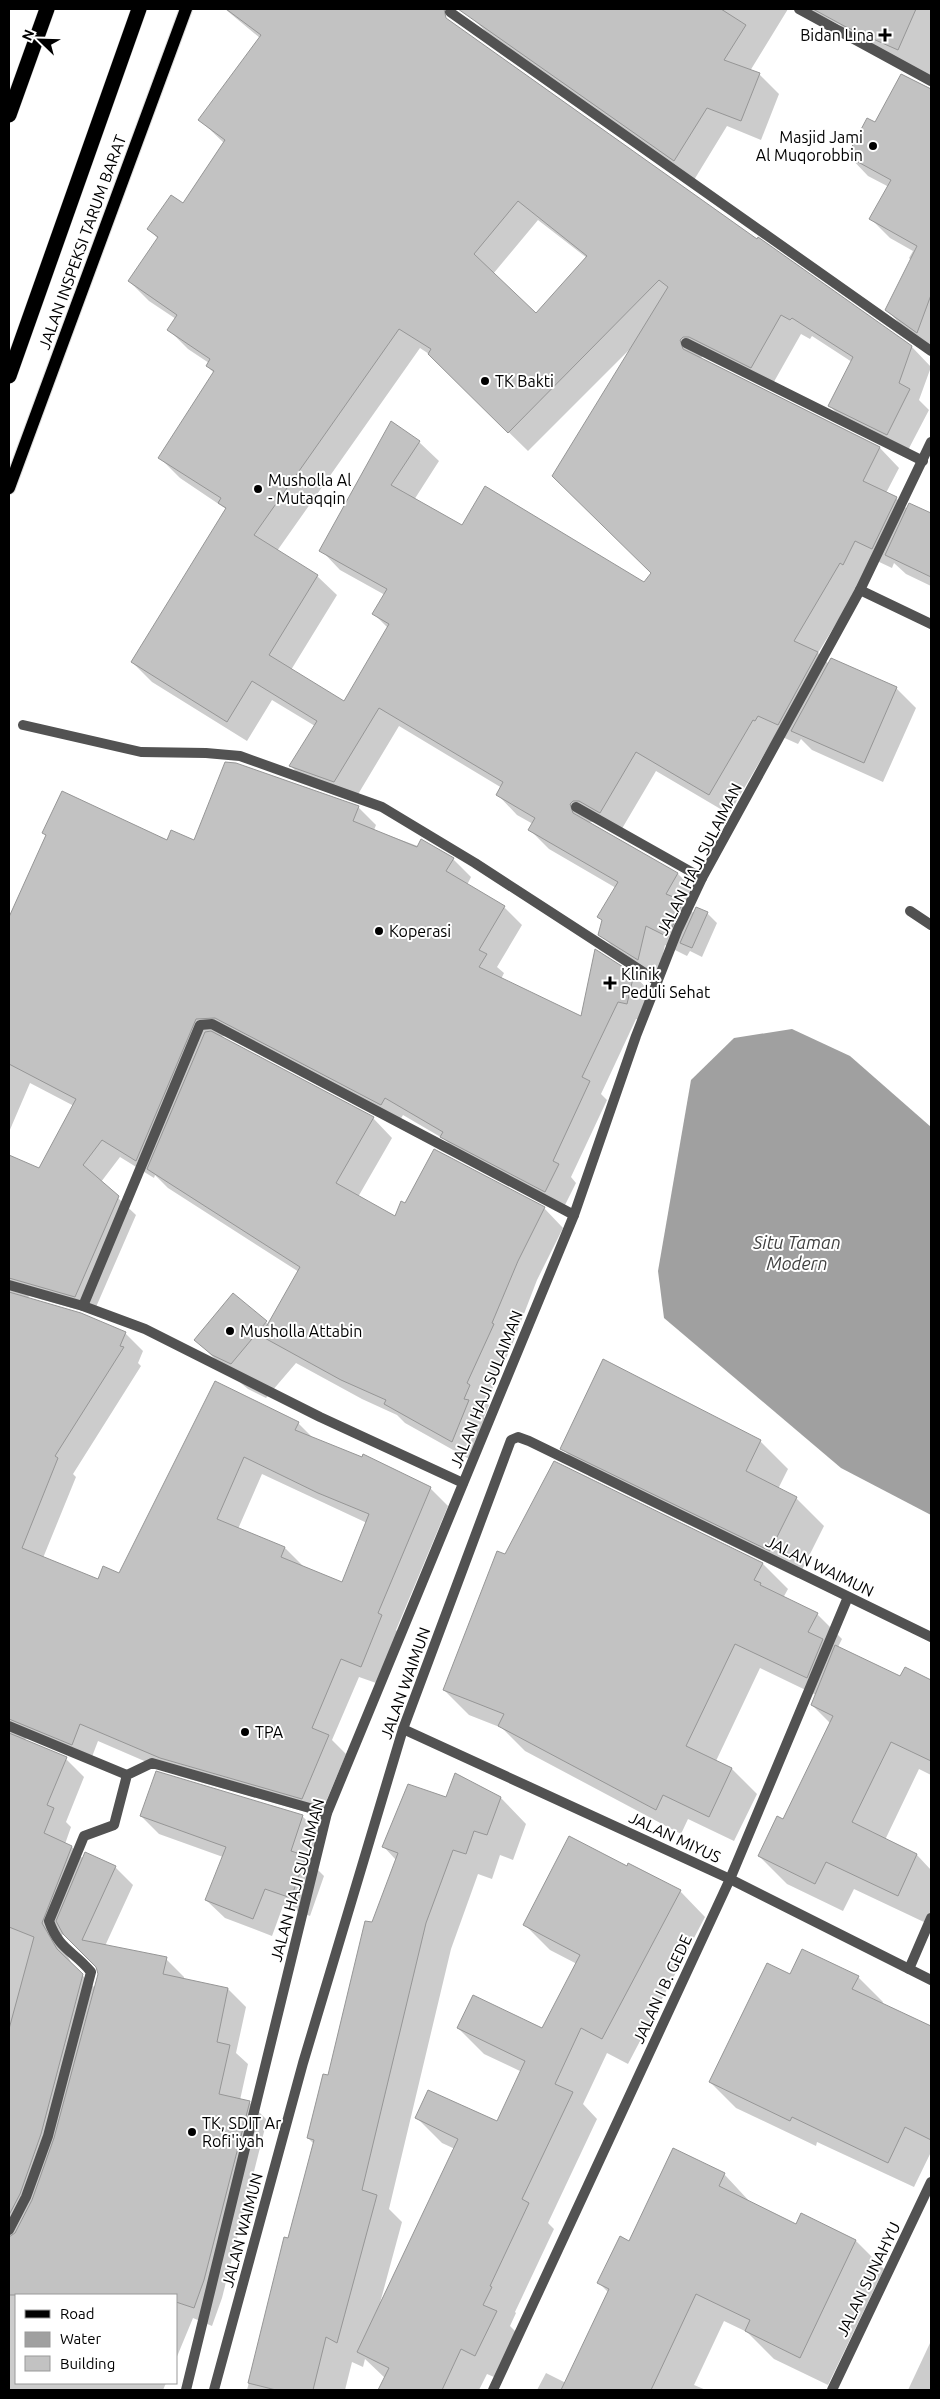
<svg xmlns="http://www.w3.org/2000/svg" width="940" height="2399" font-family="Ubuntu,sans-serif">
<rect width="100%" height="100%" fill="#fff"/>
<polygon fill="#a0a0a0" points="792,1029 850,1056 931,1127 931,1515 841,1468 664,1318 658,1271 691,1080 734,1038"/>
<g fill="#0003" fill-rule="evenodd">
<path d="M225,9H426L912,347L931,367L919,400L929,410L906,454L849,426L830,406L852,362L812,336L810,339L801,334L771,387L703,356L700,359L880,448L899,468L886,493L896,498L908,510L910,505L931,515V586L906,574L894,563L892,568L875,560L818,653L829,664L896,688L916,708L883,782L812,750L801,739L798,744L778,735L773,739L729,814L656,771L620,832L600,820L588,823L678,874L697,893L689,908L694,914L707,913L717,923L702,957L690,951L687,956L665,945L657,979L620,954L600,934L603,921L599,917L616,888L549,849L529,829L533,824L517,815L498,795L502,788L399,726L354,801L310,786L291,766L315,726L272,700L247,741L152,682L132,662L226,509L180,478L160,458L214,373L207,366L209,363L188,349L169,330L176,319L149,301L129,281L158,239L149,229L183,205L224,143L200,120L260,38ZM538,220L587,258L537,315L493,274ZM632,347L652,573L644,583L462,527L414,500L439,461L419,442L321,550L340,570L385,595L374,614L388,628L345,703L291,670L337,595L317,576L277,551L420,348L429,354L528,451Z"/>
<polygon points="481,9 788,9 750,71 759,74 779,94 761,140 727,126 694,180 494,39 474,20"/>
<polygon points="808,9 931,9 931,81 853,39 840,25"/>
<polygon points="902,74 931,89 931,347 906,330 887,310 911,260 909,258 913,251 890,238 871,219 889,187 868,176 849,156 876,124"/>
<path d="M358,807L376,825L374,830L453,859L471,877L467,885L504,907L522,925L497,967L504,973L501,979L582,1018L634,975L652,994L645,1021L636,1019L601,1094L607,1100L571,1177L576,1183L563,1209L460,1154L444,1139L403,1115L399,1122L234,1035L218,1037L373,1118L392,1138L358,1197L395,1218L544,1208L563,1228L537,1280L512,1345L486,1403L489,1405L484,1417L487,1420L471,1460L405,1423L397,1415L362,1399L296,1363L266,1398L248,1389L230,1374L196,1340L233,1295L269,1325L299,1272L168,1188L155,1175L154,1178L120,1157L101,1182L136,1215L93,1314L30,1296L25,1298L125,1333L143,1351L138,1363L141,1366L73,1474L76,1477L43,1558L98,1581L120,1575L215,1382L298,1423L314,1439L430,1488L448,1506L396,1630L400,1634L379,1684L359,1677L332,1740L346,1754L320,1816L179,1776L98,1741L90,1762L31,1737L22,1740L66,1759L84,1777L66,1822L71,1827L65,1844L72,1847L83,1859L115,1867L133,1885L105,1946L166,1959L184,1977V1979L228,1989L246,2007L236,2053L248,2064L240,2100L249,2102L267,2120L222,2298L212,2326L193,2318L176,2359V2295H16V2383H166L163,2390H9V1157L40,1170L74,1106L30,1083L9,1132V920L47,836L43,833L194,842ZM262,1474L367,1523L342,1583L303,1566L285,1548L238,1529ZM63,1933L97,1967L99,1974L95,1988L73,1966L60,1942Z"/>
<polygon points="760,1441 788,1469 778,1489 796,1498 824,1526 798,1578 589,1476 562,1448"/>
<polygon points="554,1462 763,1564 788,1589 783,1598 817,1614 842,1639 838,1647 901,1678 905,1669 931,1682 931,1775 919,1769 885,1840 917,1855 931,1870 931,1911 926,1923 854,1889 843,1911 787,1884 759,1856 784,1821 830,1723 812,1705 816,1695 760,1668 716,1761 732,1769 757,1794 734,1841 688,1819 681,1834 525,1751 502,1728 469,1715 444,1690 506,1555"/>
<polygon points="156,1773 302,1816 321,1834 311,1863 324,1876 310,1916 283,1906 272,1936 225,1918 206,1900 223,1857 159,1834 141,1816"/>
<polygon points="501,1798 526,1824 513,1860 500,1855 492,1879 478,1874 451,1949 389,2209 402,2222 380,2303 455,2149 442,2143 417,2118 497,2123 522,2072 484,2054 458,2028 542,2029 577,1964 550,1950 525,1925 627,1868 680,1891 705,1917 628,2064 607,2053 583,2104 597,2119 548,2223 554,2229 515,2312 516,2313 510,2326 522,2338 501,2380 487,2374 479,2390 389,2390 382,2384 385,2378 365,2359 363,2367 352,2362 345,2390 247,2390 285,2239 288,2240 314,2144 308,2138 329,2077 373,1924 396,1860 384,1847 447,1799"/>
<polygon points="790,1976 858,1977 883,2002 882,2005 931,2028 931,2152 914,2187 817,2142 816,2146 736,2108 710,2082"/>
<polygon points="724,2174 751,2203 796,2225 801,2215 856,2241 884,2269 828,2385 774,2359 747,2332 724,2321 694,2385 706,2390 537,2390 546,2373 566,2383 608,2292 599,2283 630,2242"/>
<polygon points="931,2341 931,2390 908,2390"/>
</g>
<g fill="#c2c2c2" stroke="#969696" fill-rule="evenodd">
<path d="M226,9H444L446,18L757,239L758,237L912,346L899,383L910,389L887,435L828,406L853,357L792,318L790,320L781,315L751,368L689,337H683L680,340L683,349L880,447L863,481L897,497L872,549L855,541L843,565L840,563L794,641L818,652L778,725L758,716L755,721L753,720L709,795L636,752L600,813L579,801H573L570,804L573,813L678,873L666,894L683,901L668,937L646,926L638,960L598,935L602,920L597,917L618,882L528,830L535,818L496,795L503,782L379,708L334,782L289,766L317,721L252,681L227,722L131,662L226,508L218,503L221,498L158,458L214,371L206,366L210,359L167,330L177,315L128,281L158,237L147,229L171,195L183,203L225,140L198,120L261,35ZM518,201L587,256L536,313L474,254ZM659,280L668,287L552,476L651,573L644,582L485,486L462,525L391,485L420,441L391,421L319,551L387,589L372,614L389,624L344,701L269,655L318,575L254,535L399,329L431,349L428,354L508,433Z"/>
<polygon points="458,9 721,9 746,25 724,60 760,73 741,121 707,108 674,161"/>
<polygon points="813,9 916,9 898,50 846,27"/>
<polygon points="901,74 931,89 931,295 917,333 885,310 917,246 869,219 891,180 847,156 867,118 875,122"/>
<polygon points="909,503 931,513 931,577 885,555"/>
<polygon points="831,658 897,687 864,763 791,731"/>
<polygon points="225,762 236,763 359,806 353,821 417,847 421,839 454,858 446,871 505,906 479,950 487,954 479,967 581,1016 595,949 634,974 627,1004 618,1002 582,1077 590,1081 553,1161 559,1164 545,1192 440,1137 443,1132 385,1098 381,1105 215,1018 196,1019 136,1161 102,1140 83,1165 119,1196 75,1297 9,1278 9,1155 39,1168 76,1099 9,1064 9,917 46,835 42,833 62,791 167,840 171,830 194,840"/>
<polygon points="696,907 708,912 692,948 680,943"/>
<polygon points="211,1031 374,1117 336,1183 395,1216 401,1201 405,1203 434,1149 545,1207 518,1261 492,1323 494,1324 467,1383 470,1385 464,1399 469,1400 452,1442 384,1404 386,1400 341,1380 261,1336 300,1267 147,1169 205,1032"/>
<path d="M9,1292L81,1313L126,1332L120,1346L124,1347L55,1456L58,1458L22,1548L98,1579L103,1566L119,1573L215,1381L299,1422L295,1430L362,1457L363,1454L431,1487L378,1613L382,1615L361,1667L341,1659L312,1728L329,1735L302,1799L160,1758L80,1724L72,1745L9,1719ZM244,1457L318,1493L369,1514L342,1582L281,1557L285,1547L217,1519Z"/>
<polygon points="233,1293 267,1321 231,1364 212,1355 194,1340"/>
<polygon points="603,1359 761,1440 746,1471 797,1497 770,1551 560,1449"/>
<polygon points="554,1461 763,1563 754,1580 761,1583 760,1585 818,1613 808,1632 823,1639 807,1678 735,1644 686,1746 732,1768 709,1817 663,1795 656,1810 498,1726 504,1714 443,1690 497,1551 505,1554"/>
<polygon points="835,1645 900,1676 905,1667 931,1680 931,1761 891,1742 852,1822 917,1854 898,1896 826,1862 815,1884 758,1856 777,1816 783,1819 833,1716 811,1705"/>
<polygon points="9,1733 67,1757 47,1805 54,1808 44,1833 72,1846 42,1923 57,1949 83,1974 41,2134 20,2194 9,2215 9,2029 34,1937 9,1927"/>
<polygon points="156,1771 303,1815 291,1851 306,1856 291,1898 265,1889 253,1919 205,1900 226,1847 140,1816"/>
<polygon points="455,1773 501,1797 487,1835 474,1831 466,1854 453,1850 426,1923 362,2190 377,2195 337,2343 326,2337 313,2390 276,2390 248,2383 284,2237 288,2238 314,2140 307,2138 323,2074 328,2075 365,1921 372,1922 398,1853 382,1847 408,1784 446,1797"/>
<polygon points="569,1836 627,1866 628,1863 681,1890 602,2039 581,2028 555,2084 573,2092 522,2199 529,2203 490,2286 492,2287 483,2305 497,2311 475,2356 461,2349 442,2390 378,2390 389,2368 357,2352 458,2139 415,2118 428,2090 497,2121 525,2061 457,2028 473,1995 542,2028 580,1955 523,1925"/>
<polygon points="85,1852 116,1866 82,1940 167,1957 163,1974 228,1988 217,2042 230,2045 219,2094 250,2101 204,2280 194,2308 176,2302 176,2295 9,2295 9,2237 15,2233 32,2200 54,2138 98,1974 96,1967 63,1934 56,1921"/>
<polygon points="802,1949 859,1976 852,1989 931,2026 931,2140 905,2127 888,2163 792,2117 790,2121 709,2082 767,1963 790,1974"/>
<polygon points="673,2148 725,2173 719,2186 796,2224 801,2213 856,2240 800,2358 745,2331 750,2320 696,2294 651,2390 561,2390 609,2289 597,2283 620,2236 629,2241"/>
</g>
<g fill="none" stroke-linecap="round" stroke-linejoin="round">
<g stroke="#dbdbdb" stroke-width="14">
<polyline id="primary" points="9,488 186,9"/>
</g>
<g stroke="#dbdbdb" stroke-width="16">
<g id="motorway">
<polyline points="9,115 47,9"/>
<polyline points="9,376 139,9"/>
</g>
</g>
<g stroke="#525252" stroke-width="10">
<polyline points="451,9 450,12 931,351"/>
<polyline points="799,9 931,81"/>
<polyline points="686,343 923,461"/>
<polyline points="860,590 931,624"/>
<polyline points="23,725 141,752 206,753 240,756 382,807 475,863 657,981"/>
<polyline points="576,807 702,878"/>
<polyline points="910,911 931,925"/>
<polyline points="9,1285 83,1306 145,1329 320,1417 463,1483"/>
<polyline points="83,1306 200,1025 212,1024 574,1215"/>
<polyline points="9,1726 127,1775"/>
<polyline points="403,1729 730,1879 931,1980"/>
<polyline points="909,1969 931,1918"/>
<path d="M9,2230L26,2197L48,2136L91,1972C74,1951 59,1950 49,1921L84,1836L114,1825L127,1775L152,1763L327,1813"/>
<polyline points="186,2390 327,1813 574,1215 636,1036 678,929 702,878 860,590 931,442"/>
<polyline points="214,2390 303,2063 403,1729 511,1440 518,1437 529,1441 931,1637"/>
<polyline points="493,2390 730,1879 848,1597"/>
<polyline points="832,2390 931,2182"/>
</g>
<use href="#primary" stroke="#000" stroke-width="12"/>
<use href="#motorway" stroke="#000" stroke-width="15"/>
</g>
<g fill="#000" stroke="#fff" stroke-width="2">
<path d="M882.5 27.5h5v5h5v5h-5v5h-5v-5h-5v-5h5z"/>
<circle cx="873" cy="146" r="5"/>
<circle cx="485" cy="381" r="5"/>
<circle cx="258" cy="489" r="5"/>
<circle cx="379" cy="931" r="5"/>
<path d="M607.5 975.5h5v5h5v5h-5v5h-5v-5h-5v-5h5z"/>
<circle cx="230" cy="1331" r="5"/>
<circle cx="245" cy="1732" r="5"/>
<circle cx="192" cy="2132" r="5"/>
</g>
<g text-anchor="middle" stroke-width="4" stroke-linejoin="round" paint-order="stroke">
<g font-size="16" fill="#000" stroke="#fff" text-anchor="start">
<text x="874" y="41" text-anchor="end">Bidan Lina</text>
<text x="863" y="143" text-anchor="end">Masjid Jami<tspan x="863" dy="18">Al Muqorobbin</tspan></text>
<text x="495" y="387">TK Bakti</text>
<text x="268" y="486">Musholla Al<tspan x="268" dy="18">- Mutaqqin</tspan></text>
<text x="389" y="937">Koperasi</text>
<text x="621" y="980">Klinik<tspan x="621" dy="18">Peduli Sehat</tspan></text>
<text x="240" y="1337">Musholla Attabin</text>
<text x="255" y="1738">TPA</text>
<text x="202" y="2129">TK, SDIT Ar<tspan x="202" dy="18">Rofi'iyah</tspan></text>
</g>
<g font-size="16" fill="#000" stroke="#fff">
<text transform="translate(82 242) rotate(-70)" y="6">JALAN INSPEKSI TARUM BARAT</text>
<text transform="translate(699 859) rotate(-63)" y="6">JALAN HAJI SULAIMAN</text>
<text transform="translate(486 1389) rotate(-68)" y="6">JALAN HAJI SULAIMAN</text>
<text transform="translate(820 1566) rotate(26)" y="6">JALAN WAIMUN</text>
<text transform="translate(405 1683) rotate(-70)" y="6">JALAN WAIMUN</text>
<text transform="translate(675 1837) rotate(25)" y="6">JALAN MIYUS</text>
<text transform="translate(297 1880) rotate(-75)" y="6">JALAN HAJI SULAIMAN</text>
<text transform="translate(662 1989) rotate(-65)" y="6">JALAN I B. GEDE</text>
<text transform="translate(242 2230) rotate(-75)" y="6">JALAN WAIMUN</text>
<text transform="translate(868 2279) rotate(-64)" y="6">JALAN SUNAHYU</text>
</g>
<g font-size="18" font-style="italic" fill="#414141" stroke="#fff">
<text x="797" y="1249">Situ Taman<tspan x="797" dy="21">Modern</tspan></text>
</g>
</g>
<rect width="940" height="2399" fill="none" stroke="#000000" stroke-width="20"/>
<rect x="15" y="2294" width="162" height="90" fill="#ffffff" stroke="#999999"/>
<rect x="25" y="2310" width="25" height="8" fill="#000000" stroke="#999999"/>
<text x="60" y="2319" font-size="15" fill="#000000">Road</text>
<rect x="25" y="2332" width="25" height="15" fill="#a0a0a0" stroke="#999999"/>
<text x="60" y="2344" font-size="15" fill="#000000">Water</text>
<rect x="25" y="2356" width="25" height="15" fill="#c2c2c2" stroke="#999999"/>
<text x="60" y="2369" font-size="15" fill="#000000">Building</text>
<g transform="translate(40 40) rotate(293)" stroke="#ffffff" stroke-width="4" paint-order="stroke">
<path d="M0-4L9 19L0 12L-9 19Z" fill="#000000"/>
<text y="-8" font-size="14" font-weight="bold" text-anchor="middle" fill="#000000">N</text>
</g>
</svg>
